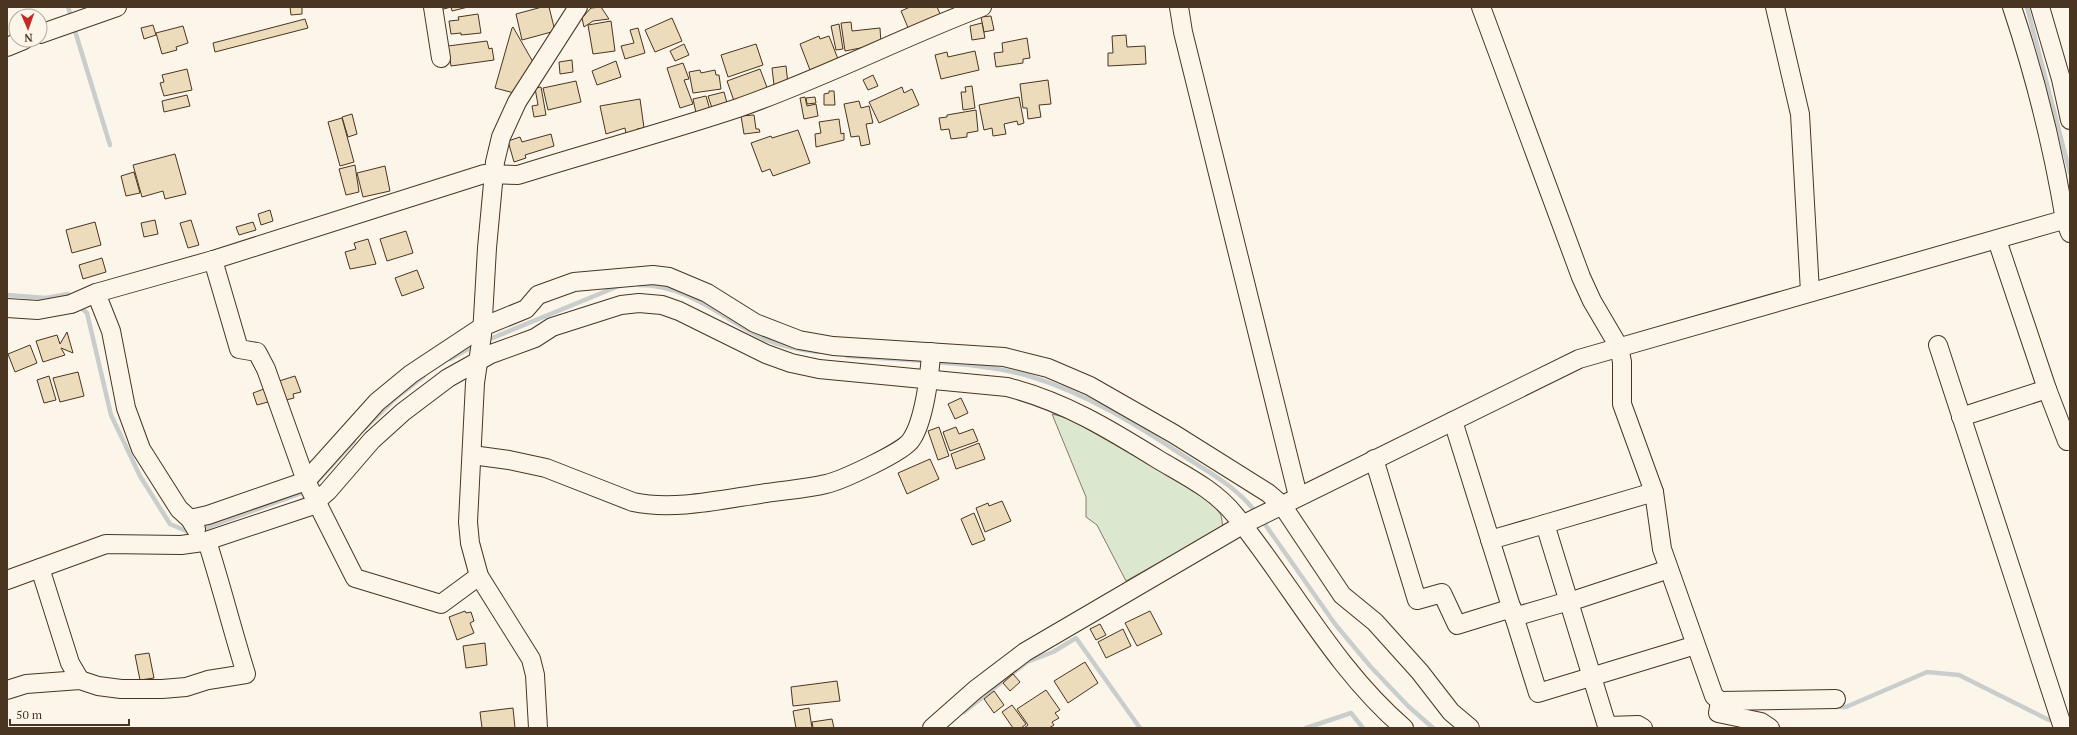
<svg xmlns="http://www.w3.org/2000/svg" width="2077" height="735" font-family="'PT Serif',serif">
<rect width="100%" height="100%" fill="#fbf6e9"/>
<polygon fill="#dce7d0" stroke="#887966" points="1052,414 1068,418 1145,462 1169,473 1213,504 1221,515 1223,527 1126,581 1097,525 1086,517 1086,497"/>
<g fill="none" stroke-linecap="round" stroke-linejoin="round">
<g stroke="#c9cecd" stroke-width="4.5">
<polyline points="68,7 71,16"/>
<polyline points="2027,7 2070,173"/>
<polyline points="75,31 110,145"/>
<path d="M639,285C691,285 723,320 767,340C783,347 801,350 818,352"/>
<polyline points="7,295 46,298 68,294 73,299"/>
<polyline points="79,306 87,313 111,415 140,476 170,524 191,533"/>
<polyline points="485,341 621,285"/>
<polyline points="847,356 926,361"/>
<polyline points="450,359 477,344"/>
<path d="M933,362C965,364 998,367 1029,376C1086,393 1137,425 1187,458C1212,474 1239,489 1257,514"/>
<polyline points="365,428 396,398 424,376"/>
<polyline points="313,486 354,441"/>
<polyline points="1262,520 1335,624 1370,666 1408,706 1433,728"/>
<polyline points="200,530 307,491"/>
<polyline points="1835,707 1846,707 1927,672 1959,675 2049,720"/>
<polyline points="964,712 1027,662 1053,652 1076,638 1140,728"/>
<polyline points="1306,728 1351,713 1363,728"/>
</g>
</g>
<g fill="#ecdcbc" stroke="#4a3520">
<polygon points="290,7 302,7 302,14 291,15"/>
<polygon points="439,7 468,7 452,11 451,7 440,10"/>
<polygon points="542,7 549,7 555,31 522,40 516,14"/>
<polygon points="601,7 609,19 593,21 584,27 582,18 591,8"/>
<polygon points="910,7 937,7 941,16 909,30 901,11"/>
<polygon points="478,14 481,33 461,35 461,33 451,34 449,21 459,20 458,17"/>
<polygon points="991,16 994,30 984,32 981,17"/>
<polygon points="672,18 682,41 655,52 645,30"/>
<polygon points="305,19 308,28 215,52 213,43"/>
<polygon points="611,21 615,51 593,54 588,25"/>
<polygon points="851,22 852,31 880,28 881,44 845,51 841,23"/>
<polygon points="982,23 985,38 972,40 970,26"/>
<polygon points="839,24 843,49 836,50 831,26"/>
<polygon points="153,25 156,35 144,39 141,28"/>
<polygon points="183,26 188,43 176,47 177,50 162,54 156,33"/>
<polygon points="513,27 533,62 514,93 495,88 512,28"/>
<polygon points="638,28 645,53 625,59 621,46 634,43 630,30"/>
<polygon points="1126,35 1127,47 1145,46 1146,64 1108,66 1108,53 1113,53 1112,36"/>
<polygon points="819,36 820,39 829,36 838,59 810,70 800,44"/>
<polygon points="1027,38 1030,58 1023,59 1023,63 996,67 994,53 1003,52 1002,43"/>
<polygon points="487,41 489,49 492,48 494,60 451,66 448,46"/>
<polygon points="684,44 689,55 675,61 670,51"/>
<polygon points="756,44 763,65 728,77 721,55"/>
<polygon points="975,51 979,70 941,79 935,55 947,52 948,57"/>
<polygon points="572,60 573,72 560,74 559,62"/>
<polygon points="616,61 621,77 597,85 592,71"/>
<polygon points="683,63 689,79 684,80 693,104 680,108 667,68"/>
<polygon points="786,66 788,84 774,85 772,68"/>
<polygon points="187,69 192,90 164,96 160,83 164,82 162,75"/>
<polygon points="760,69 768,90 734,101 727,81"/>
<polygon points="700,70 701,73 715,70 716,75 719,75 721,89 693,93 689,72"/>
<polygon points="873,75 878,86 868,90 863,80"/>
<polygon points="1048,80 1051,104 1039,105 1041,117 1028,119 1027,108 1023,108 1020,84"/>
<polygon points="576,81 581,102 548,110 543,88"/>
<polygon points="972,86 975,108 963,110 961,92 966,92 965,87"/>
<polygon points="541,87 546,115 534,117 532,106 538,105 535,88"/>
<polygon points="902,87 904,93 912,89 919,105 879,123 869,102"/>
<polygon points="829,91 834,91 835,105 824,105 824,94 829,93"/>
<polygon points="724,92 727,103 712,108 708,96"/>
<polygon points="187,95 190,106 164,112 162,101"/>
<polygon points="706,96 710,110 696,113 693,99"/>
<polygon points="805,97 807,106 816,104 818,116 804,119 800,98"/>
<polygon points="815,97 816,103 807,104 806,98"/>
<polygon points="1019,97 1024,123 1018,125 1017,121 1004,124 1006,134 993,136 992,128 984,130 979,105"/>
<polygon points="640,99 644,128 637,129 638,133 626,134 625,128 606,134 600,106"/>
<polygon points="859,101 861,108 869,106 873,123 866,124 870,144 861,146 859,136 851,137 844,104"/>
<polygon points="976,110 978,131 967,133 967,137 951,139 949,129 941,130 939,118 947,117 947,115"/>
<polygon points="352,114 357,134 348,137 342,117"/>
<polygon points="754,115 756,129 759,129 760,132 744,134 741,116"/>
<polygon points="342,118 354,162 340,166 328,122"/>
<polygon points="839,119 841,134 844,133 844,140 816,147 815,134 821,133 819,122"/>
<polygon points="798,130 810,163 773,176 770,169 762,172 751,143 771,136 772,138"/>
<polygon points="551,134 554,146 525,155 526,158 514,162 508,141 520,137 522,142"/>
<polygon points="175,154 186,194 165,199 163,191 142,197 133,165"/>
<polygon points="355,165 359,192 346,195 339,169"/>
<polygon points="385,166 390,191 363,197 357,173"/>
<polygon points="134,172 140,193 126,196 121,176"/>
<polygon points="270,210 273,221 261,225 258,214"/>
<polygon points="155,220 158,234 144,237 141,223"/>
<polygon points="191,220 199,245 188,248 180,223"/>
<polygon points="95,222 101,245 72,253 66,230"/>
<polygon points="253,222 256,230 239,235 236,227"/>
<polygon points="406,231 413,253 387,261 380,239"/>
<polygon points="368,239 376,264 350,269 345,252 356,249 354,243"/>
<polygon points="102,258 106,272 83,279 79,265"/>
<polygon points="417,270 424,288 402,296 395,278"/>
<polygon points="67,332 73,353 61,348 65,355 43,362 36,341 57,335 60,344"/>
<polygon points="30,345 37,363 15,372 8,354"/>
<polygon points="78,372 84,396 60,402 53,378"/>
<polygon points="49,376 56,400 44,403 37,380"/>
<polygon points="295,376 301,392 293,394 294,398 282,401 276,382"/>
<polygon points="264,389 268,402 257,405 253,393"/>
<polygon points="961,398 968,413 955,419 948,404"/>
<polygon points="939,427 949,456 938,460 928,431"/>
<polygon points="956,427 959,434 973,429 978,441 950,451 943,432"/>
<polygon points="979,443 985,459 956,469 951,454"/>
<polygon points="930,459 939,479 907,494 898,473"/>
<polygon points="1002,501 1011,521 985,532 976,508 988,503 989,506"/>
<polygon points="974,513 985,540 972,545 961,519"/>
<polygon points="465,611 466,613 471,612 474,621 470,623 474,633 457,640 449,617"/>
<polygon points="1150,611 1162,634 1137,646 1125,623"/>
<polygon points="1100,624 1106,635 1096,640 1090,629"/>
<polygon points="1123,629 1131,646 1106,658 1098,642"/>
<polygon points="485,643 487,665 466,668 463,646"/>
<polygon points="149,653 154,678 140,680 135,655"/>
<polygon points="1085,662 1098,683 1068,703 1054,681"/>
<polygon points="1013,674 1020,682 1010,691 1003,683"/>
<polygon points="837,681 840,701 793,706 791,687"/>
<polygon points="1046,690 1060,710 1055,713 1059,718 1052,722 1054,725 1049,728 1024,728 1028,725 1017,709"/>
<polygon points="994,691 1004,705 994,713 984,699"/>
<polygon points="1012,705 1026,724 1021,728 1013,728 1002,712"/>
<polygon points="513,708 515,728 482,728 480,712"/>
<polygon points="809,708 812,728 796,728 793,711"/>
<polygon points="832,719 834,728 813,728 812,722"/>
</g>
<g fill="none" stroke-linecap="round" stroke-linejoin="round">
<g stroke="#4a3520" stroke-width="20">
<g id="minor">
<polyline points="433,7 441,58"/>
<polyline points="1179,7 1183,32 1298,496"/>
<polyline points="1481,7 1581,277 1592,301 1619,347 1622,362 1622,404 1654,492 1662,549 1714,696 1720,701 1718,713 1761,722 1770,728"/>
<polyline points="1775,7 1800,114 1810,292"/>
<path d="M2012,7C2035,76 2053,148 2065,220L2070,233"/>
<polyline points="2040,7 2061,79 2070,120"/>
<polyline points="40,34 117,7"/>
<polyline points="7,47 24,40"/>
<polyline points="213,260 239,349 257,352 266,369 306,481 355,578 441,604 479,576"/>
<polyline points="96,293 111,331 126,408 141,449 179,509 190,519 196,529"/>
<path d="M7,308L38,310L71,304L96,293L213,260L484,174L518,175C591,152 666,132 738,108C822,79 900,38 982,7"/>
<polyline points="1938,345 2063,728"/>
<polyline points="2047,389 2067,441"/>
<polyline points="1961,417 2047,389 1997,240"/>
<polyline points="1453,421 1538,693 1686,648"/>
<path d="M472,455L509,460L546,468L633,502C674,511 724,499 766,493C785,490 806,489 826,484C840,481 904,452 911,440C924,422 930,374 931,352"/>
<polyline points="1374,459 1417,600 1442,593 1457,625 1512,608"/>
<polyline points="190,519 208,515 306,481 377,402 411,374 482,327 526,309 538,295 574,282 653,275 669,277 707,293 755,323 799,340 833,346 1004,357 1048,368 1090,386 1174,434 1268,493 1282,505 1342,595 1375,622 1420,672 1451,712 1470,728"/>
<polyline points="1490,540 1545,524"/>
<polyline points="40,568 70,663 80,680"/>
<path d="M7,580L106,544L181,545L203,542L311,506L328,491L372,440L403,412L448,378L491,354L535,338L552,327L621,305L639,303L662,305L679,311L766,354L791,363L819,369L1007,387C1065,402 1109,429 1159,460C1186,476 1215,490 1235,515C1292,585 1334,668 1404,728"/>
<polyline points="1569,602 1660,572"/>
<polyline points="1514,617 1569,601"/>
<path d="M7,690L26,684L80,680L98,686L121,689H162L186,687L208,680L246,674C232,629 221,585 207,541"/>
<polyline points="1720,701 1836,699"/>
<polyline points="538,728 535,675 531,659 479,576 470,543 468,522 475,383 482,335 487,248 495,162 501,137 517,102 578,7"/>
<polyline points="932,728 975,690 1025,652 1242,525 1579,359 2070,218"/>
<polyline points="1643,728 1638,725 1607,726 1545,524 1654,492"/>
</g>
</g>
<use href="#minor" stroke="#fbf6e9" stroke-width="18"/>
</g>
<rect width="2077" height="735" fill="none" stroke="#4a3520" stroke-width="16"/>
<g transform="translate(28 28) rotate(178)"><circle r="19" fill="#fbf6e9" stroke="#b4a999"/>
<path d="M0-3L7 15L0 10L-7 15Z" fill="#c62828"/>
<text y="-6" font-size="11" font-weight="bold" text-anchor="middle" fill="#4a3520">N</text>
</g>
<path d="M10 719v6h119v-6" fill="none" stroke="#4a3520" stroke-width="2"/>
<text x="16" y="719" font-size="12" fill="#4a3520" stroke="#fbf6e9" stroke-width="3" paint-order="stroke">50 m</text>
</svg>
